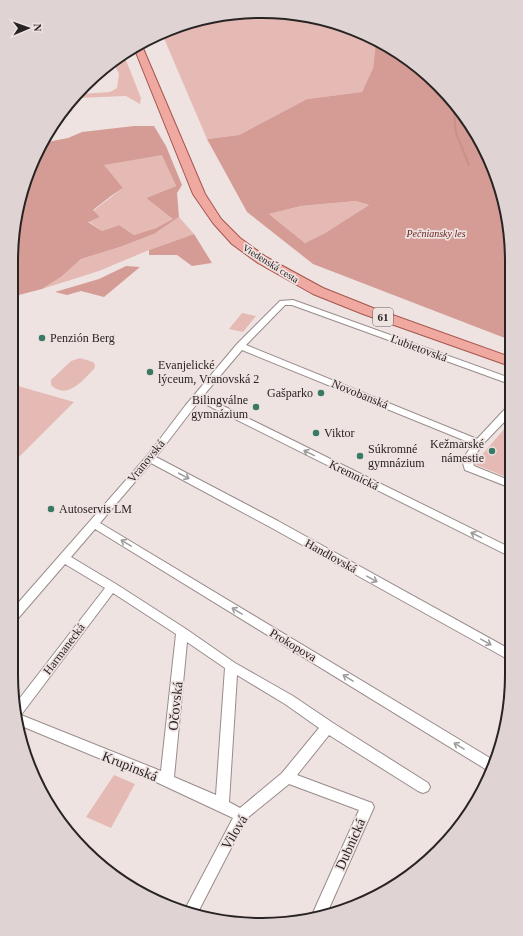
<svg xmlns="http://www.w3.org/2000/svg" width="523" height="936" font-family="'Times New Roman',serif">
<rect width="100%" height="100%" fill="#efe3e2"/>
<g fill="#e6bab4">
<polygon points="294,13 376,42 373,68 362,92 307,99 239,135 207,139 163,36 197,19"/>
<polygon points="125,55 126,60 141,98 140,104 126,96 78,98 81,94 110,92 117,88 119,74 113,61"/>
<polygon points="162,154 176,186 146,198 174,219 156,228 134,235 119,225 102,231 88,221 100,217 93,211 123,188 103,165"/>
<polygon points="356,201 369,205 325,233 305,243 269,214 301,206"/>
<polygon points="179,217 194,234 149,250 99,271 42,289 61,277 81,259 120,247 154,234"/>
<polygon points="242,313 256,316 243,332 229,329"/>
<path d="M80,358L93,362L95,365L94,369C84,379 67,401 51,385V380L71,361Z"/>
<polygon points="11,384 74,402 11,465"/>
<polygon points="511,421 511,479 474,464"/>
<polygon points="114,775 135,784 111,828 86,817"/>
</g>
<g fill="#d49c95" fill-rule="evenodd">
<path d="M376,42L387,45L438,84L470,123L499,181L510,229V340L313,264L247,212L207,139L239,135L307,99L362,92L373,68ZM356,201L369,205L325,233L305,243L269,214L301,206Z"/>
<path d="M134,126H154L166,146L182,185L177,193L179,217L154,234L120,247L81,259L61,277L42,289L11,297L12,245L20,196L42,143L68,138L82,132ZM162,155L176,186L146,198L173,219L156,228L134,235L119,225L102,231L88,222L100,217L93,210L111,196L123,188L104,165Z"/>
<polygon points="194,234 212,263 192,266 177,255 149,255 149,250"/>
<polygon points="126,266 140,267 104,297 81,291 67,295 55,292 99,279"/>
</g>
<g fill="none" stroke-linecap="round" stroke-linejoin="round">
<polyline stroke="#c8918a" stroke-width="1.5" points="453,102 454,114"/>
<polyline stroke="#c8918a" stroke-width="2" points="454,113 456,133 469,165"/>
<g stroke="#978c8b" stroke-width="2">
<path id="street" d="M293,300L510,378V384L507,383L292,305H285L246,345L477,439L505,409H511V415L482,445L472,460L474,466L511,481V488L465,470L462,460L473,444L242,350L203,396L511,548V557L199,401L156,457L278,521L511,650V661L270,527L151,463L100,523L495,761L490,771L487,770L95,529L71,557L116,584L186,629L235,663L293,696L333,723L428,783L430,787L428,791L423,793L418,791L329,735L297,775L372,803L374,807L327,913L312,916V915L359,810L289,784L246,819L196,916L184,911L233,818L154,781L19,725L16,703L105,588L65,564L15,622L11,623V611L147,456L185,406L237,344L280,301ZM113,593L176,634L161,771L21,715ZM187,642L225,668L216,795L174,777ZM237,675L285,704L319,728L282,773L240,808L229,802Z"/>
</g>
<g stroke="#a4554d" stroke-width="2">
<polygon id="primary" points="142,46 205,194 221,219 240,238 266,257 323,288 373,308 510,357 510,366 363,314 313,294 258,263 232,244 213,223 193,194 135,50"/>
</g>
<use href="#street" fill="#fff" fill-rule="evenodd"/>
<use href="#primary" fill="#f0a9a1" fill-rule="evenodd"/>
</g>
<defs><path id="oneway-shaft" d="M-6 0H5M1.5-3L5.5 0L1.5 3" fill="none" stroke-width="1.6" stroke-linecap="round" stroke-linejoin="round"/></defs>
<g stroke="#9e9c9c">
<use href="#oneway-shaft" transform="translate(309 453) rotate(-154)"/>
<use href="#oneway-shaft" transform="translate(184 476) rotate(28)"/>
<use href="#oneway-shaft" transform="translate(476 535) rotate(-154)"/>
<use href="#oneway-shaft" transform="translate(126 543) rotate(-149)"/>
<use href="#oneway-shaft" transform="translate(372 579) rotate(29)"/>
<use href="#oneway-shaft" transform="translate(237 611) rotate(-149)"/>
<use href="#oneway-shaft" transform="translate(486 642) rotate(29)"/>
<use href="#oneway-shaft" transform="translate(348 678) rotate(-149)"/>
<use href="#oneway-shaft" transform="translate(459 746) rotate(-149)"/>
</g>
<g fill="#3a7966" stroke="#efe3e2" stroke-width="1.5">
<circle cx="42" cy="338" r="4"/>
<circle cx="150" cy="372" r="4"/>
<circle cx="321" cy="393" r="4"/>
<circle cx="256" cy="407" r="4"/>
<circle cx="316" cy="433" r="4"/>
<circle cx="492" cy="451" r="4"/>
<circle cx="360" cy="456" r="4"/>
<circle cx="51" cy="509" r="4"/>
</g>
<g text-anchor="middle" stroke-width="3.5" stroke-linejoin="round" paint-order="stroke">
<g font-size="10" font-style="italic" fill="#67241f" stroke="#efe3e2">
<text x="436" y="237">Pečniansky les</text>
</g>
<g font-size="10" fill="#282423" stroke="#efe3e2">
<text transform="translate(271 263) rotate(32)" y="4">Viedenská cesta</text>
</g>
<rect fill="#efe3e2" stroke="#645d5c" stroke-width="1" x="373" y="308" width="20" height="18" rx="3"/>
<g font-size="11" font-weight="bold" fill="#282423">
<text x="383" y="321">61</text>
</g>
<g font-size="12" fill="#282423" stroke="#efe3e2" text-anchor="start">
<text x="50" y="342">Penzión Berg</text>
<text x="158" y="369">Evanjelické<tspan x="158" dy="14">lýceum, Vranovská 2</tspan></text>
<text x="313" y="397" text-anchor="end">Gašparko</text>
<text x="248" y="404" text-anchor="end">Bilingválne<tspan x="248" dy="14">gymnázium</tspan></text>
<text x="324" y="437">Viktor</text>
<text x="484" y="448" text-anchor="end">Kežmarské<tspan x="484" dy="14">námestie</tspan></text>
<text x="368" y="453">Súkromné<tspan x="368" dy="14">gymnázium</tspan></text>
<text x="59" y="513">Autoservis LM</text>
</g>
<g font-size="12" fill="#282423" stroke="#efe3e2">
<text transform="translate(419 348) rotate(20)" y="4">Ľubietovská</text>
<text transform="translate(360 394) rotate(22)" y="4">Novobanská</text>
<text transform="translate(146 461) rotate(-51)" y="4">Vranovská</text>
<text transform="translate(354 475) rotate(26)" y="4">Kremnická</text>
<text transform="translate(331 556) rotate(29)" y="4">Handlovská</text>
<text transform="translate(293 645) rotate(31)" y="4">Prokopova</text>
<text transform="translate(64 649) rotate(-53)" y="4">Harmanecká</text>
</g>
<g font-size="14" fill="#282423" stroke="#efe3e2">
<text transform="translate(175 706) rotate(-84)" y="5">Očovská</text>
<text transform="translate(130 766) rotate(22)" y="5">Krupinská</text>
<text transform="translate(234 832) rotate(-59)" y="5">Vilová</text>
<text transform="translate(350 844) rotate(-66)" y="5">Dubnická</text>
</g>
</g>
<path d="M0 0H523V936H0ZM261 18H262A243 243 0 0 1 505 261V675A243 243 0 0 1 262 918H261A243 243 0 0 1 18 675V261A243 243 0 0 1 261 18Z" fill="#dfd4d3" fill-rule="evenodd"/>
<path fill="none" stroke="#282423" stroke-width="2" d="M261 18H262A243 243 0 0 1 505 261V675A243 243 0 0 1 262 918H261A243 243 0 0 1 18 675V261A243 243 0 0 1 261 18Z"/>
<g transform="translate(28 28) rotate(88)" stroke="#efe3e2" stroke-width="3" paint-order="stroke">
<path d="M0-3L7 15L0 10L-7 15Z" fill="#282423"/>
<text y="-6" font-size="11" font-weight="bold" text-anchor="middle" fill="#282423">N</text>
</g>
</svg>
